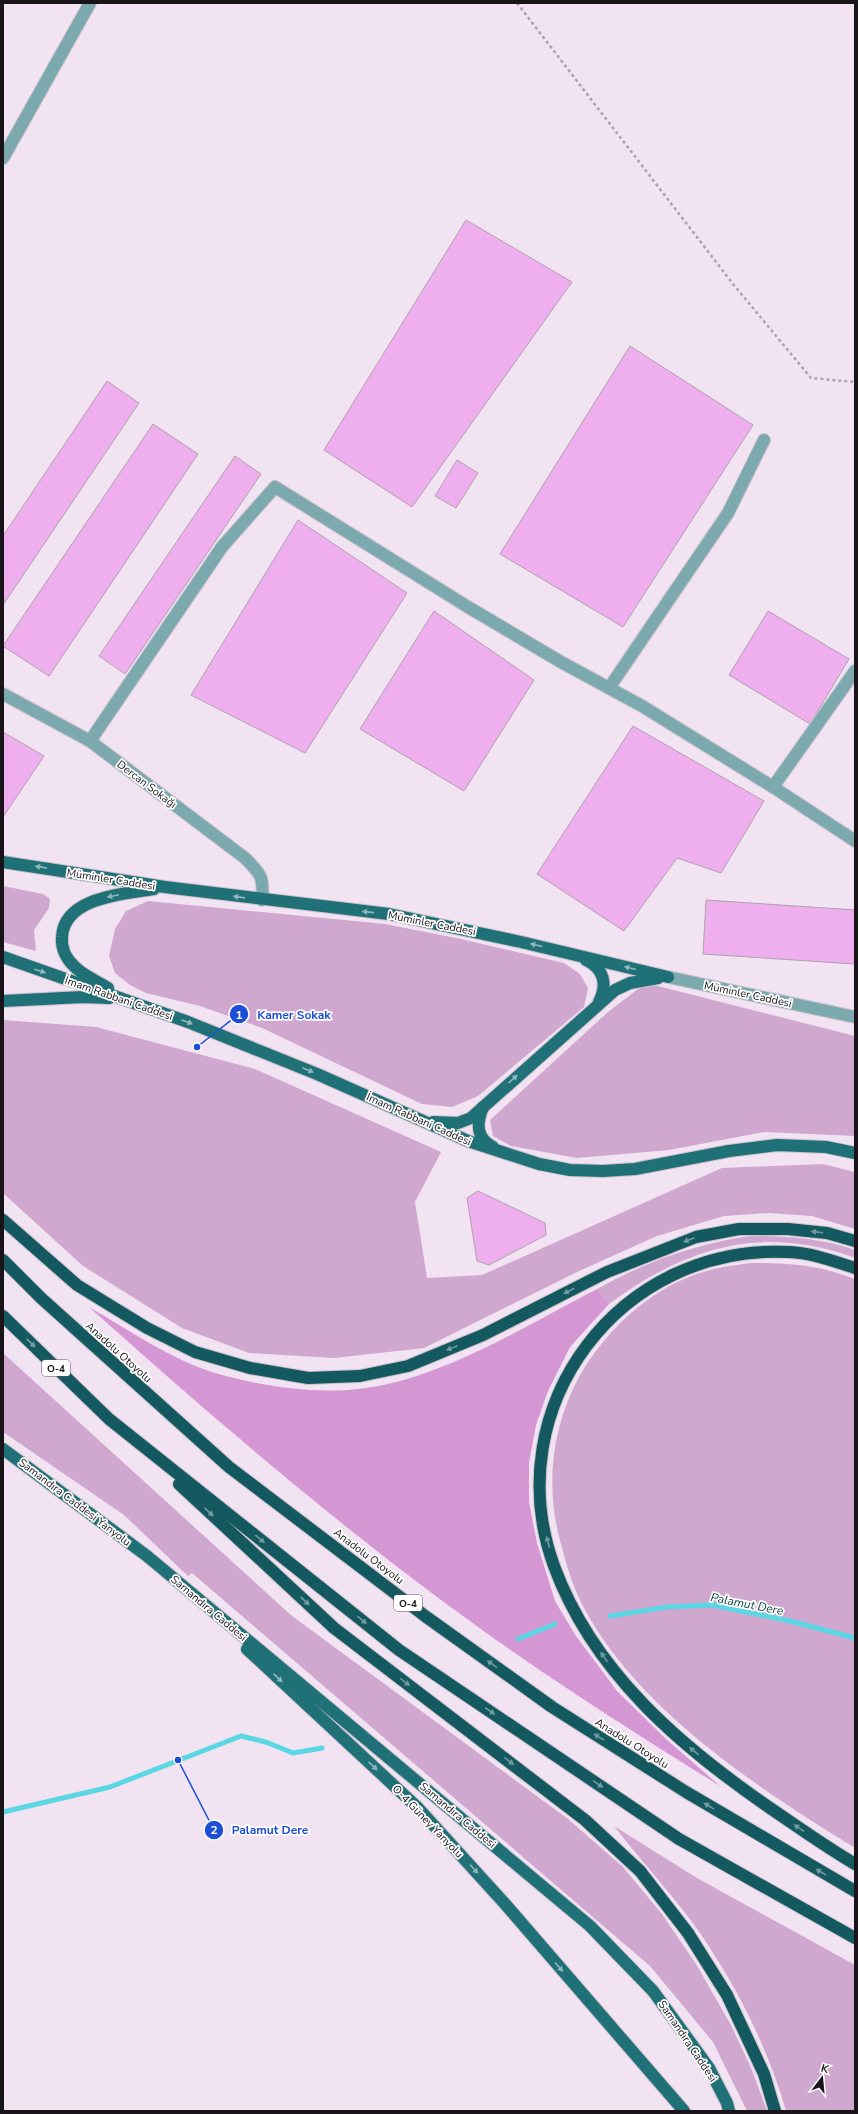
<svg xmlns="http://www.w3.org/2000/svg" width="858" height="2114" font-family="'Nunito Sans',sans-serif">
<rect width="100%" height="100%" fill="#f1e3f1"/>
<g fill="#d0a7cf">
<polygon points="3,886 43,894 50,899 49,908 34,930 36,951 3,942"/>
<polygon points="148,901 385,924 461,939 564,963 580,974 588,988 584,1007 478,1096 452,1107 422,1104 262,1028 200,1006 146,993 130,985 115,973 109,956 115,929 126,911"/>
<polygon points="646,983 855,1036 855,1136 764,1132 669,1150 577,1158 511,1146 493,1136 490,1120 608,1012"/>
<polygon points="3,1020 96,1027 255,1069 441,1152 415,1202 427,1278 482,1275 722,1168 823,1164 855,1172 855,1229 812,1216 769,1213 724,1216 657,1236 579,1271 424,1348 334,1358 249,1353 182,1328 83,1266 3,1193"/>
<path d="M750,1236C786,1236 820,1238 855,1250V1258C762,1224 686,1247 609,1304L597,1289C645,1262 695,1244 750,1236Z"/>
<path d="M751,1263C790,1263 818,1265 855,1279V1848C759,1789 640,1711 585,1610C574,1590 567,1567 561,1544C545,1488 551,1429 579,1377C607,1327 657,1282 714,1269C726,1266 739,1265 751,1263Z"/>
<polygon points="3,1353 292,1616 568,1819 623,1867 662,1914 696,1964 731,2025 752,2070 767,2111 747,2111 713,2042 650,1966 192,1573 188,1576 124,1515 3,1432"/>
<path d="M614,1826L697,1878L855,1965V2111H786C768,2048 737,1987 700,1933C674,1896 642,1862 614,1826Z"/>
</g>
<path fill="#d596d4" d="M597,1289L609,1304L570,1347L548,1391L536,1425L529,1463V1502L537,1543L555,1601L576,1636L617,1691L666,1739L720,1786C625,1727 531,1667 441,1600C319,1509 203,1409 89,1307C129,1330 170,1359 215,1373C260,1386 312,1394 358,1389C439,1381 525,1326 597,1289Z"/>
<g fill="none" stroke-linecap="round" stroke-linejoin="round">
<g stroke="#5bd7e3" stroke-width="5">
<polyline points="610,1616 667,1607 712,1605 790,1621 855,1638"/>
<polyline points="518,1639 555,1624"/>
<polyline points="3,1812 110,1787 241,1736 266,1742 293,1753 322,1748"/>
</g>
</g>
<g fill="#efafee" stroke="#aea1ad">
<polygon points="466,220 572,282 412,507 324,450"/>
<polygon points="630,346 753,425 623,627 500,554"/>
<polygon points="107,381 139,403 3,605 3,536"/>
<polygon points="153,424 198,454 49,676 3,646"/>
<polygon points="235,456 261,474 125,674 99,656"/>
<polygon points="457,460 478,473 456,508 435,496"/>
<polygon points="298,520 407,593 305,753 191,695"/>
<polygon points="434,611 534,680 464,791 360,729"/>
<polygon points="768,611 849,659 810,724 729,675"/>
<polygon points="633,726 764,801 721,873 677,858 624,931 537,874"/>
<polygon points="3,732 44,756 3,817"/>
<polygon points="706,900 855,910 855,964 703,954"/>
<polygon points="478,1191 545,1223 546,1235 489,1265 477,1261 467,1198"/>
</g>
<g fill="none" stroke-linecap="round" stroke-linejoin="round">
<g stroke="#cec2ce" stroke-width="14">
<g id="minor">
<polyline points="3,158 90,3"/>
<polyline points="609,688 728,513 764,440"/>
<path d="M3,694L90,741L245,858C261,874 264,877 262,900"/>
<polyline points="90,741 222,547 275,487 468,607 561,662 642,706 773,787 855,841"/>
<polyline points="773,787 855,671"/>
<polyline points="668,977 855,1017"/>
</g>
</g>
<g stroke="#cec2ce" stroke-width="14">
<g id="major">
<polyline points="3,862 165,887 389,914 521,942 668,977"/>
<polyline points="3,957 188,1022 317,1074 468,1141 539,1164 570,1170 603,1171 635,1169 729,1151 777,1145 826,1147 855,1153"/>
<path d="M586,960C604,969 608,984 599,1002"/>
<path d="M108,988C97,981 84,976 75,967C66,959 61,948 62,937C64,897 124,894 154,889"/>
<polyline points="3,1001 83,997 109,998"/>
<path d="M483,1107C476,1124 476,1138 493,1147"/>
<polyline points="433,1122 458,1123 471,1118 615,990 630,983 658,978"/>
<polyline points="3,1449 147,1556 590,1926 653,1991 709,2068 727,2103 729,2111"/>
<polyline points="247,1649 418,1808 506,1905 684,2111"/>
</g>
</g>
<g stroke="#cec2ce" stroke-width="14">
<g id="highway">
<polyline points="3,1220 77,1285 147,1328 195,1352 250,1368 308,1378 360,1376 408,1366 483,1335 607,1272 696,1237 739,1229 788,1229 827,1233 855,1241"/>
<polyline points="3,1260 41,1298 229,1467 425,1616 552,1707 686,1792 855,1891"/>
<path d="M855,1268C833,1261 812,1253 789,1252C621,1243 496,1406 554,1566C593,1672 680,1746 770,1808C798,1827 826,1847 855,1864"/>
<polyline points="3,1316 109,1419 399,1650 679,1839 855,1938"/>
<polyline points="179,1484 334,1628 585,1820 640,1871 688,1933 727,1995 764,2074 775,2111"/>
</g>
</g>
<polyline stroke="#aca1ac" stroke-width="2.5" stroke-dasharray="3 3" stroke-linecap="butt" points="517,3 733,284 811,378 855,382"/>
<use href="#minor" stroke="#7ba9ae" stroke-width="12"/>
<use href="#major" stroke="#207077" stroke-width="12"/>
<use href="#highway" stroke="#13595f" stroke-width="12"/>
</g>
<defs><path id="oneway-solid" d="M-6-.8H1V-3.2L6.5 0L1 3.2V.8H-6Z"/></defs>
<g fill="#90b8bb">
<use href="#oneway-solid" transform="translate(41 867) rotate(-171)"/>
<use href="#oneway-solid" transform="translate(113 896) rotate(168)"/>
<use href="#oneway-solid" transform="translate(239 897) rotate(-172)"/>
<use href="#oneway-solid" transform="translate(368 912) rotate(-174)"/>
<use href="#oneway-solid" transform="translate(536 945) rotate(-167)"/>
<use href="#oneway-solid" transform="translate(630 968) rotate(-166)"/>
<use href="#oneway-solid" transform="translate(40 971) rotate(18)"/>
<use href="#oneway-solid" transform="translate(187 1022) rotate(21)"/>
<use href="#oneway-solid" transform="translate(308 1070) rotate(23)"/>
<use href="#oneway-solid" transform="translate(513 1079) rotate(-42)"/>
<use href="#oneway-solid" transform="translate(278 1678) rotate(43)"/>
<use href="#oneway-solid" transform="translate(373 1766) rotate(43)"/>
<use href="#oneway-solid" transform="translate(474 1869) rotate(48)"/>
<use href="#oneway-solid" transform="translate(559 1967) rotate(49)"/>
</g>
<g fill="#719b9f">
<use href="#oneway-solid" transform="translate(817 1232) rotate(-173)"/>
<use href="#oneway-solid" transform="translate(689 1240) rotate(159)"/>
<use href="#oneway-solid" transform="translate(569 1291) rotate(153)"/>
<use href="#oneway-solid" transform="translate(31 1343) rotate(44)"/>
<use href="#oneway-solid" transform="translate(452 1348) rotate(158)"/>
<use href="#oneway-solid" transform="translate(209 1512) rotate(43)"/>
<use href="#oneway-solid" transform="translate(260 1539) rotate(39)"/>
<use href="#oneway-solid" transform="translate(548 1542) rotate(-105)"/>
<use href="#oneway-solid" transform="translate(305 1601) rotate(43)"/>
<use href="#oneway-solid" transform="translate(362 1620) rotate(39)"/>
<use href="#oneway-solid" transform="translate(604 1657) rotate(-125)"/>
<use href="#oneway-solid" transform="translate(492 1664) rotate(-144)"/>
<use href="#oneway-solid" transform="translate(405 1682) rotate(37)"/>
<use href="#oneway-solid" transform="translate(490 1711) rotate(34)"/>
<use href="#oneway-solid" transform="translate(599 1737) rotate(-148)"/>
<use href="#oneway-solid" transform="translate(694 1751) rotate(-141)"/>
<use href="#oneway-solid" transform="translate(509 1761) rotate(37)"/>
<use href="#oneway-solid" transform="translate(598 1784) rotate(34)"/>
<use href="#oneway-solid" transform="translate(709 1806) rotate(-149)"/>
<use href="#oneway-solid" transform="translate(799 1828) rotate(-145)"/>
<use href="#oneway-solid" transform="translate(821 1872) rotate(-149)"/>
</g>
<g text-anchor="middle" stroke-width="3.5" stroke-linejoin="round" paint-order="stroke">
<g fill="#fff" stroke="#5e5a5e" stroke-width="1">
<rect x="42" y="1360" width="28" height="16" rx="3"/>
<rect x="394" y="1595" width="28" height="16" rx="3"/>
</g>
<g font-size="10" font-weight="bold" fill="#191419">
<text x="56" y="1372">O-4</text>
<text x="408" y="1607">O-4</text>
</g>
<g font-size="11" fill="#191419" stroke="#fff">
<text transform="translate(147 784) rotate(37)" y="4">Dercan Sokağı</text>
<text transform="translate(111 879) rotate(9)" y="4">Müminler Caddesi</text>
<text transform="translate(432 923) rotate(11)" y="4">Müminler Caddesi</text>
<text transform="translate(748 994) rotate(12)" y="4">Müminler Caddesi</text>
<text transform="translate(119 998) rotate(19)" y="4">İmam Rabbani Caddesi</text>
<text transform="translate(419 1119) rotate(24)" y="4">İmam Rabbani Caddesi</text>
<text transform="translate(119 1352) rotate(42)" y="4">Anadolu Otoyolu</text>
<text transform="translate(75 1502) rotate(37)" y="4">Samandıra Caddesi Yanyolu</text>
<text transform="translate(369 1556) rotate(37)" y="4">Anadolu Otoyolu</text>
<text transform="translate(209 1608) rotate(40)" y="4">Samandıra Caddesi</text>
<text transform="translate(632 1743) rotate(32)" y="4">Anadolu Otoyolu</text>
<text transform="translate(458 1815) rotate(40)" y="4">Samandıra Caddesi</text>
<text transform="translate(428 1821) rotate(46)" y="4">O-4 Güney Yanyolu</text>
<text transform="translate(688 2041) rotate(56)" y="4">Samandıra Caddesi</text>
</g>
<g font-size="12" font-style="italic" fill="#0d464b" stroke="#fff">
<text transform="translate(747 1604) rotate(11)" y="4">Palamut Dere</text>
</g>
</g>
<path fill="none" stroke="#1d4ed8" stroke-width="1.5" d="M197 1047L239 1014M178 1760L214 1830"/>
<g fill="#1d4ed8" stroke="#fff" stroke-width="1.5">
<circle cx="197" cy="1047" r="4"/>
<circle cx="178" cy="1760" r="4"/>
<circle cx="239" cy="1014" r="10"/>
<circle cx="214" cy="1830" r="10"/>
</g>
<g font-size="12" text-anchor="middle" font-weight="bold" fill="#fff">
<text x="239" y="1019">1</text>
<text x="214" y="1834">2</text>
</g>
<g font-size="12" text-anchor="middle" font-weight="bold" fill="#1d4ed8" stroke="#fff" stroke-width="3.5" stroke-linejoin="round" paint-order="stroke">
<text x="294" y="1019">Kamer Sokak</text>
<text x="270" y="1834">Palamut Dere</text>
</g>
<rect width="858" height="2114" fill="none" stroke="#191419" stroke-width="8"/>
<g transform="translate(822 2078) rotate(16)" stroke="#ffffff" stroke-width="3" paint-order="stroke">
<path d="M0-3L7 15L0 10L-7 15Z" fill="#191419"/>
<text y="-6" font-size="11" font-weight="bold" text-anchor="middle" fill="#191419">K</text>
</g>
</svg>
